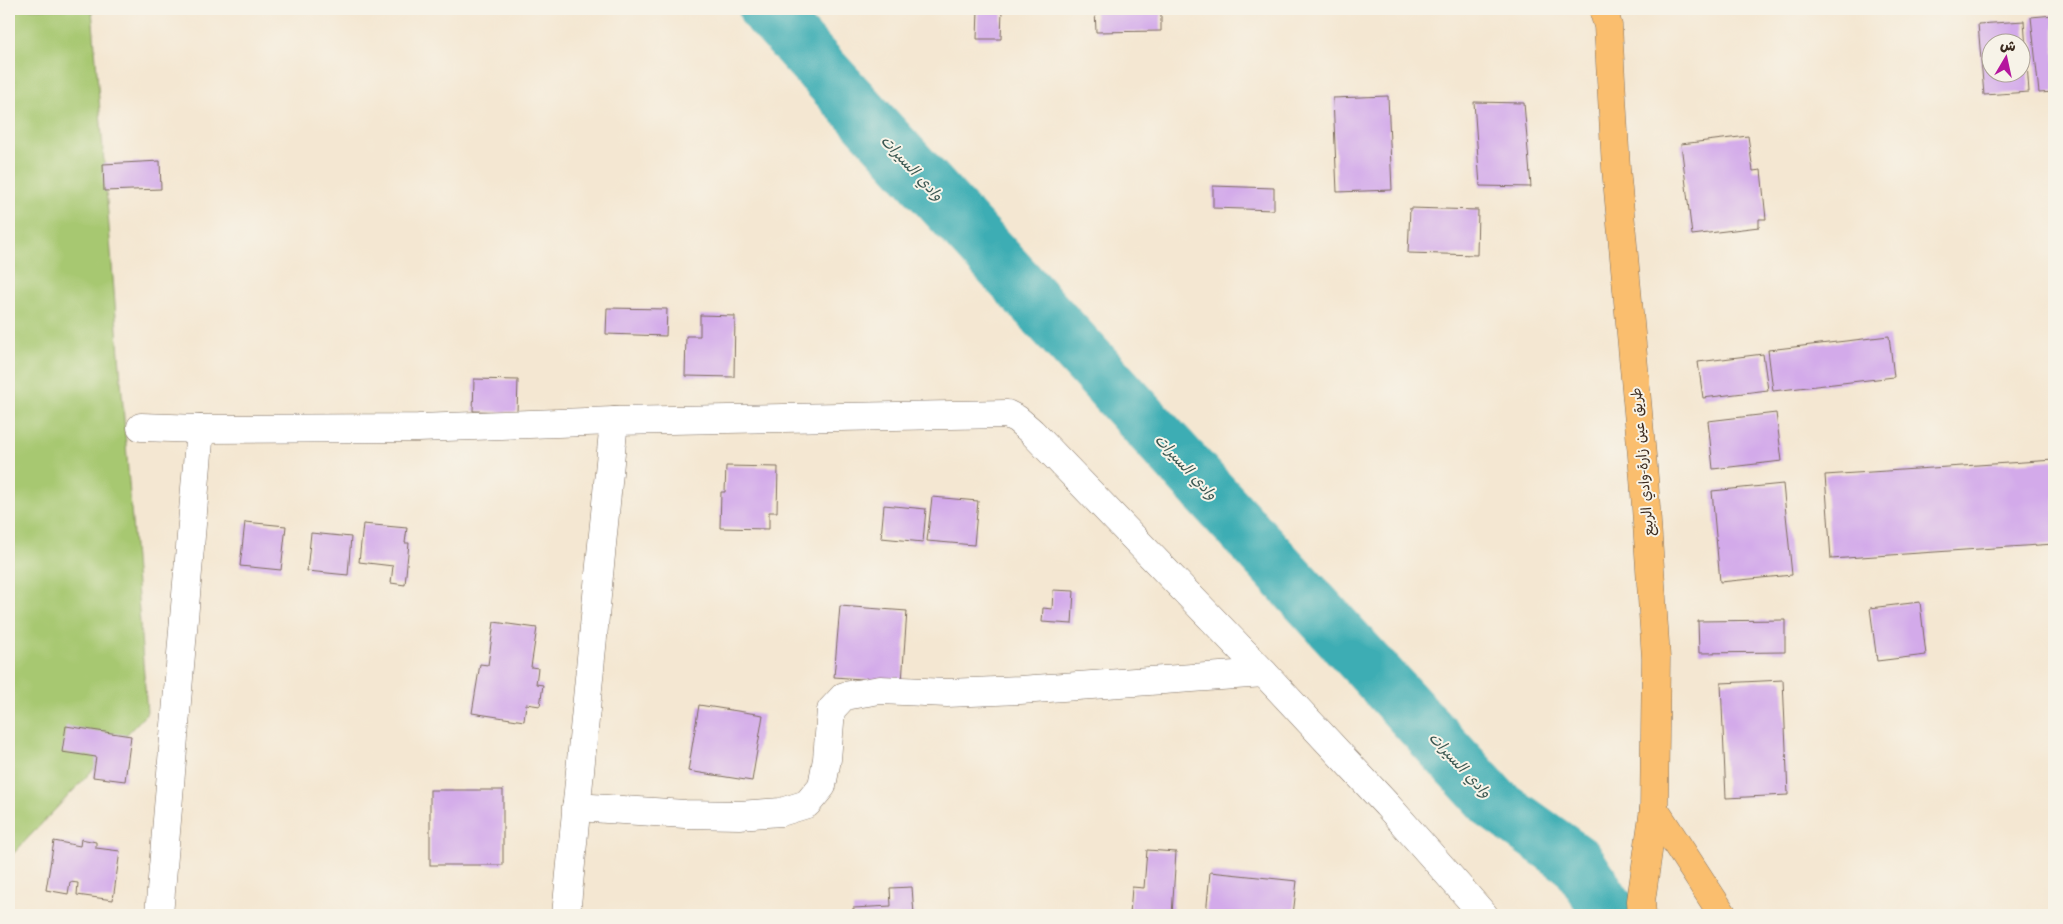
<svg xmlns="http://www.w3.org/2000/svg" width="2063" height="924" font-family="'Architects Daughter','Playpen Sans Arabic',sans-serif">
<rect width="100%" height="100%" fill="#f7f3e8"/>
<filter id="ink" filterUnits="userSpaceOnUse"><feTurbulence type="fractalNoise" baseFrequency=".02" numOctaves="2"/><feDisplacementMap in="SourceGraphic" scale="10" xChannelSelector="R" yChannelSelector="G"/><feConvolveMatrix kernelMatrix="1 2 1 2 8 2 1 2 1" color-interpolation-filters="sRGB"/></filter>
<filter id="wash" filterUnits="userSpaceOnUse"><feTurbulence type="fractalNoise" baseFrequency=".0096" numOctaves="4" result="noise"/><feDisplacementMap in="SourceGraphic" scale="20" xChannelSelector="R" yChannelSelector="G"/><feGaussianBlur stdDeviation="1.12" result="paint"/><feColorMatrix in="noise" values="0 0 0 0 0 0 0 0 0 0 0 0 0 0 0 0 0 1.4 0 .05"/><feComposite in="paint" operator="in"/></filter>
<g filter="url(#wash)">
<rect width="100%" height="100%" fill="#f4e7d2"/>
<polygon fill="#a7c871" stroke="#717948" points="9,9 92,9 147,713 9,858"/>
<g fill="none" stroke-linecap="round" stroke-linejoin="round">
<polyline stroke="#3cadb4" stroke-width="55" points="766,9 1495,804 1577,862 1612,915"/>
</g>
<g id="blocks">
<g fill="#d3aaea" fill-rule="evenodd">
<polygon points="978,9 1002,9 1001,39 977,39"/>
<polygon points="1095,9 1161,9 1161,31 1096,32"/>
<polygon points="2054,15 2054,92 2039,93 2031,17"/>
<path d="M2024,21L2029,92L1984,95L1978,24ZM1990,42H2020V72H1990Z"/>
<polygon points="1388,96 1392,190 1337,192 1333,98"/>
<polygon points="1474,102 1524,103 1531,187 1480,186"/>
<polygon points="1748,136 1753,171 1761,170 1766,219 1759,219 1759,227 1692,235 1681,144"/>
<polygon points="160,161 161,189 104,191 103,164"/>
<polygon points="1213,186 1274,188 1274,210 1213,208"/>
<polygon points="1410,208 1478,210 1477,255 1408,253"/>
<polygon points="607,308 667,309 666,336 606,334"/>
<polygon points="700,315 735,316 734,377 685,376 686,336 700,336"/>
<polygon points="1889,336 1894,377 1773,391 1768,350"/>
<polygon points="1763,354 1768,390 1703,398 1698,362"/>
<polygon points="474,379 518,380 517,412 473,411"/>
<polygon points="1776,413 1782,461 1713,469 1708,421"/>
<polygon points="2054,460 2054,544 1831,559 1825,475"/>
<polygon points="726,466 778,467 777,512 769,512 769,529 720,528 721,492 725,492"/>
<polygon points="1783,484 1792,575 1720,582 1712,491"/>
<polygon points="932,497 978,501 974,545 927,541"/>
<polygon points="884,505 926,509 923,542 881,538"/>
<polygon points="245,522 286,526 281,570 240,566"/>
<polygon points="363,524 407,528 405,543 409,543 405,585 391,583 393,566 359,562"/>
<polygon points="311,533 351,537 348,575 307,571"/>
<polygon points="1053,590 1074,591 1072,624 1042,622 1043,608 1052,609"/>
<polygon points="1920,602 1926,655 1877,661 1870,608"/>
<polygon points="840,606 907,611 902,682 834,677"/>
<polygon points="1785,620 1785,652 1699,653 1698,621"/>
<polygon points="494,622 537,628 531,667 538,668 536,684 543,685 540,706 526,704 524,721 472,713 480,664 488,665"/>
<polygon points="1783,680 1788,795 1726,798 1721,683"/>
<polygon points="699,705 763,715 752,781 688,771"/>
<polygon points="66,726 131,736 125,781 93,777 96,757 62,752"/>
<rect x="430" y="790" width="73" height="75"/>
<polygon points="81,839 96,842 96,848 120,851 113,900 77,895 78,883 70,882 68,894 46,890 54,841 80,846"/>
<polygon points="1147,850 1176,852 1172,915 1130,915 1132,887 1144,888"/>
<polygon points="1210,872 1297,881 1293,915 1206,915"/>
<polygon points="912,887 914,915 853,915 853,908 891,906 890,888"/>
</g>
</g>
</g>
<g filter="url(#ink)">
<use href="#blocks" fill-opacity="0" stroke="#7c6c5d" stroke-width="1"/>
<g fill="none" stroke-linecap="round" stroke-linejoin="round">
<g stroke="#7c6c5d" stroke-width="29">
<g id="minor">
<polyline points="141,427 200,429 418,428 614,421 1007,414 1017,419 1032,432 1264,673 1387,805 1484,915"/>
<polyline points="576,807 685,814 739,815 781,812 807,804 822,786 827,759 831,710 844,696 880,690 947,693 1020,690 1264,673"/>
<polyline points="159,915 200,429"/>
<polyline points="566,915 614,421"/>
</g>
</g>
<g stroke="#7c6c5d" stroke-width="29">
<g id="major">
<polyline points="1603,9 1608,26 1616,168 1644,478 1656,658 1654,809 1641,901 1642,915"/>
<polyline points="1654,809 1723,915"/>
</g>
</g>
<use href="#minor" stroke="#fff" stroke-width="28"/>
<use href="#major" stroke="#fabe6e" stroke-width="28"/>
</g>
</g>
<g text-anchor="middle" stroke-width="4" stroke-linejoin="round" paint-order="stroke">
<g font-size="14" fill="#3b2a1e" stroke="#f7f3e8">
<text transform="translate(1642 462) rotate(-95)" y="5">طريق عين زارة-وادي الربيع</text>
</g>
<g font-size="15" font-style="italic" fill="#3b5852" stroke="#f7f3e8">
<text transform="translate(912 168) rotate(47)" y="5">وادي السيرات</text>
<text transform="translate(1186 467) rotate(47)" y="5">وادي السيرات</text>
<text transform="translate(1460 765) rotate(47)" y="5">وادي السيرات</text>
</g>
</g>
<rect width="2063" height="924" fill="none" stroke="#f7f3e8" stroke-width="30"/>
<g transform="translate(2006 58) rotate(9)"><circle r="24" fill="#f7f3e8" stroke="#aca397"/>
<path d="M0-4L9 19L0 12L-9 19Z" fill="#b5179e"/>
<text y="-8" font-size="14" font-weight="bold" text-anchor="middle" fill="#3b2a1e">ش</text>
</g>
</svg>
